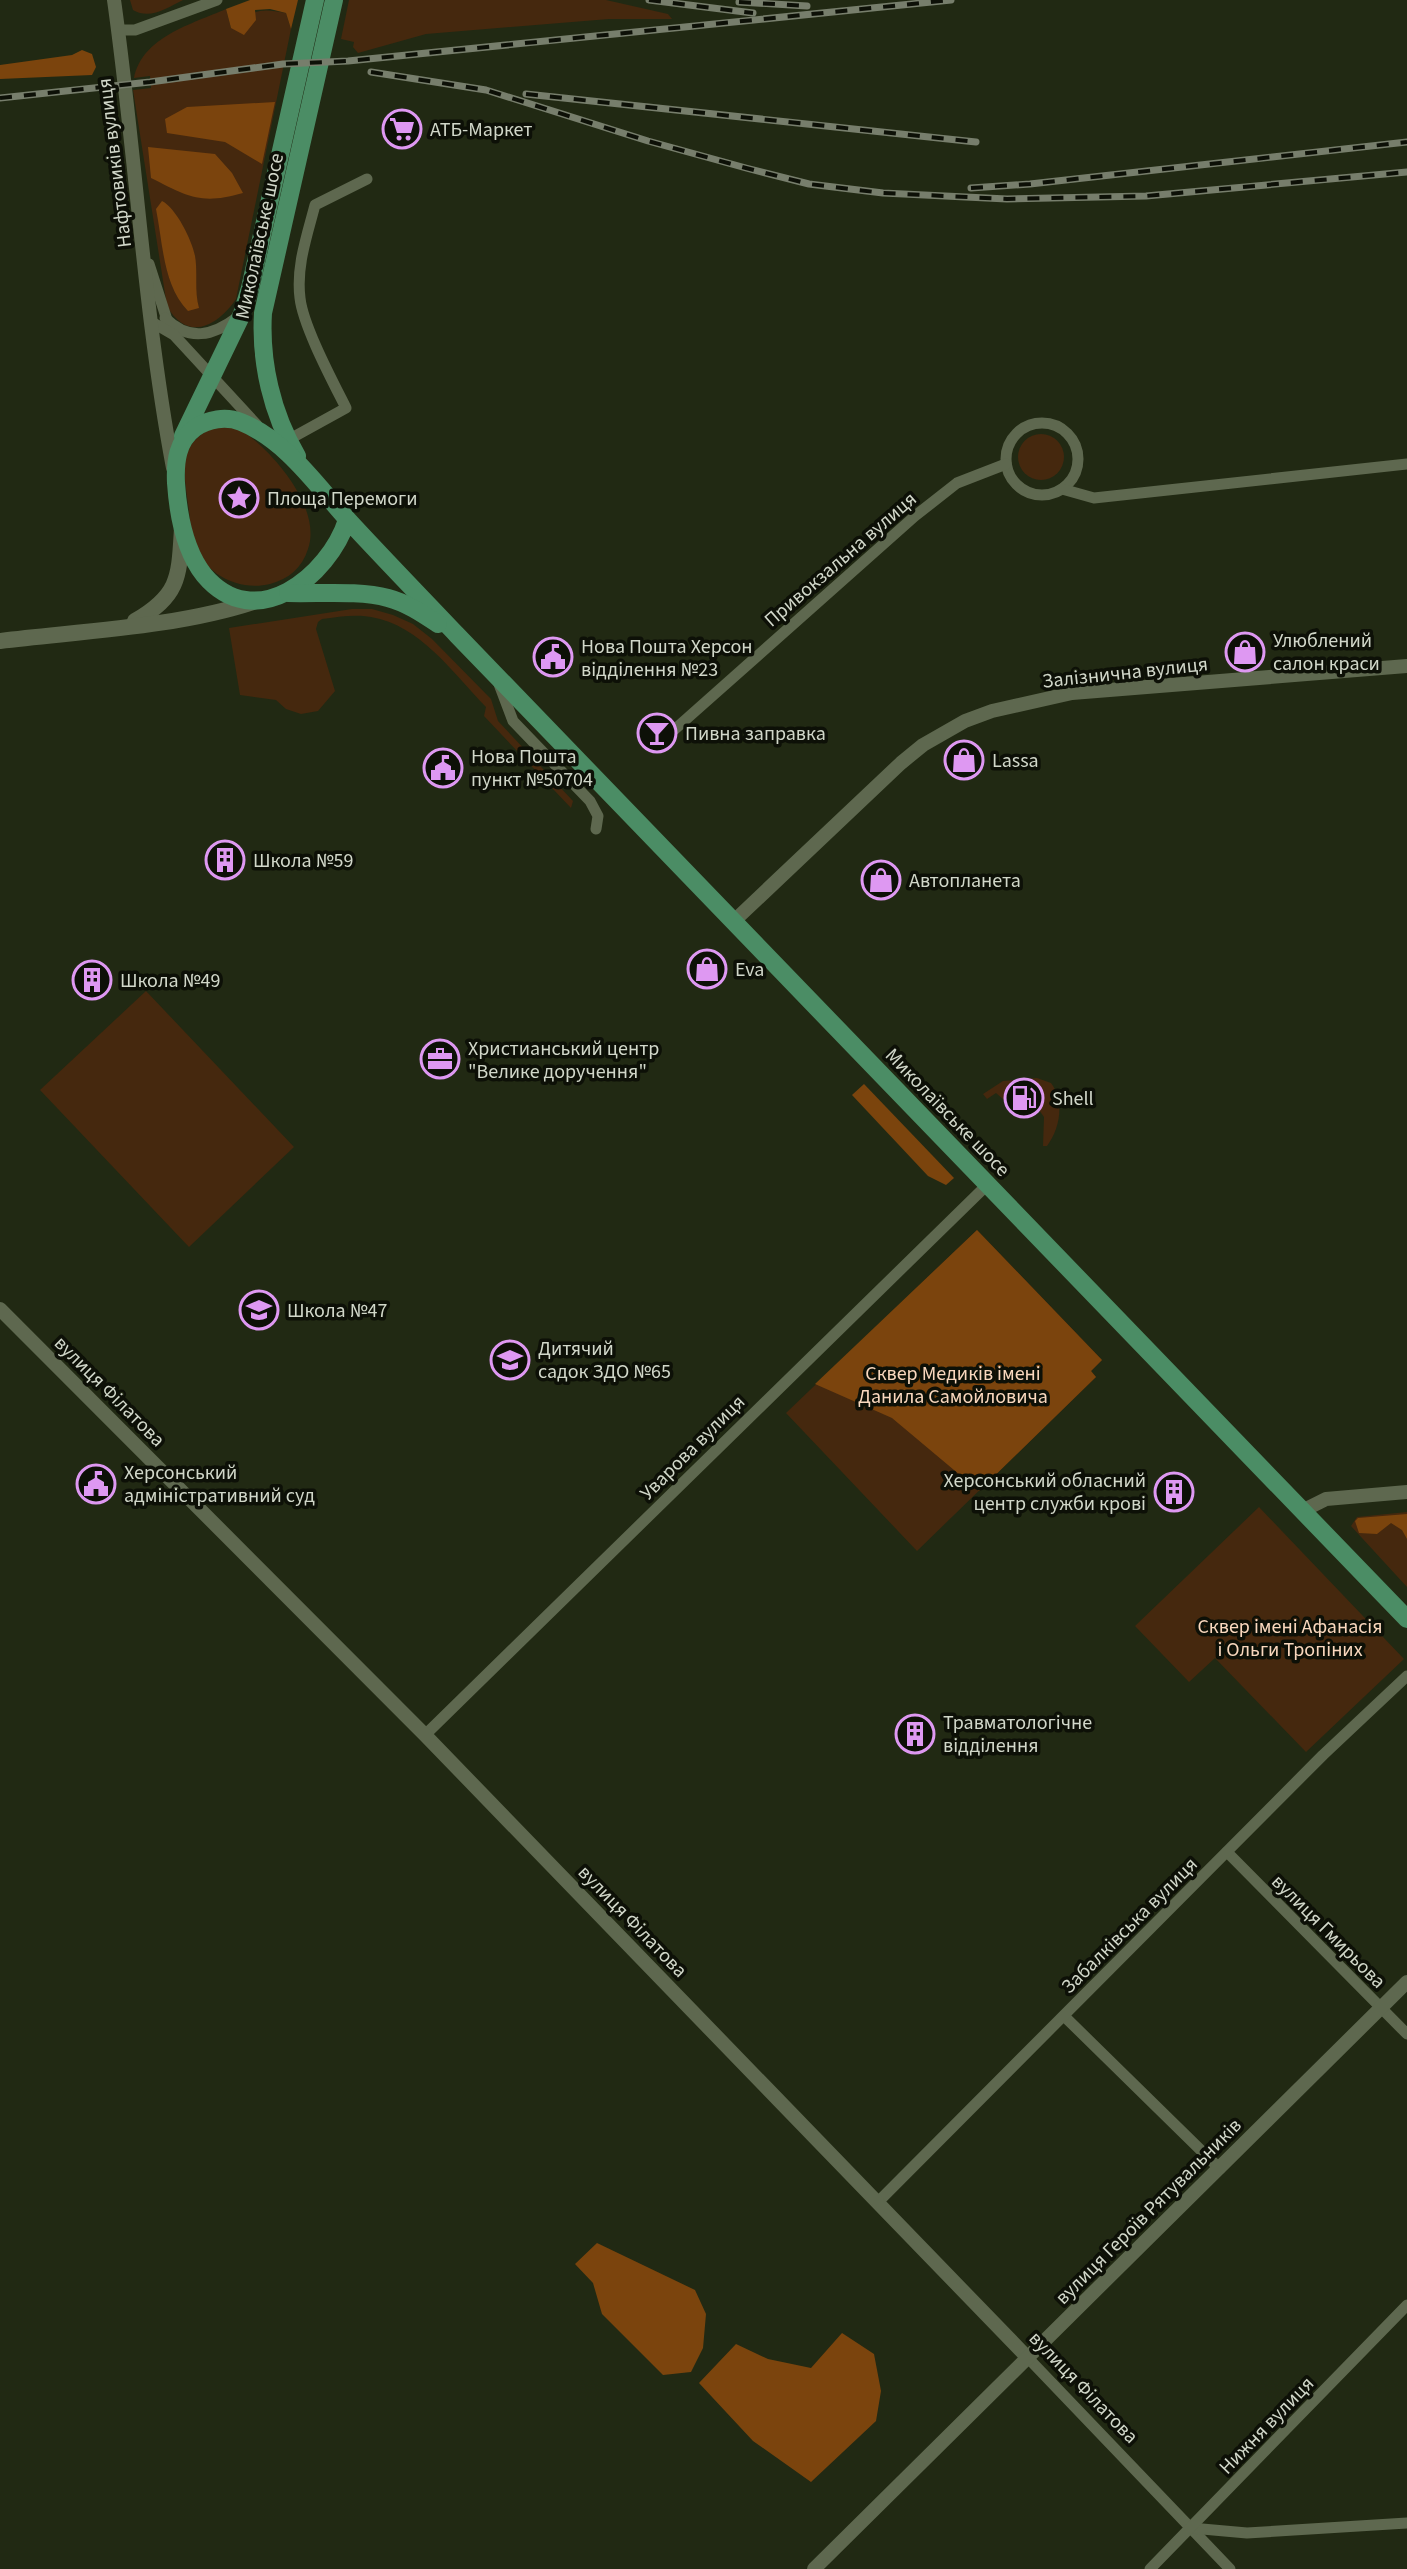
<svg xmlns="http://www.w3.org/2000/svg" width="1407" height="2569" font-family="'Source Sans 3',sans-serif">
<rect width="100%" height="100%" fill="#212913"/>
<g fill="#45280e">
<path d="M130,0H183C167,8 150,20 133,10Z"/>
<polygon points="349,0 606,0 668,14 672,19 609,19 426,34 358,53 353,47 354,42 341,39"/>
<path d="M226,9L231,28C253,11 258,7 286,13L291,29L236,299C217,327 187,342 167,306L133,90L151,88L150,76L134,78C142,37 192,24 226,9Z"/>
<path d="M215,425C224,426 237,426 244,432C275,454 322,509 308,549C302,568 289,579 270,584C238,592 202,573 193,540C190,528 190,515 188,504C186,486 181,466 189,449C194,438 205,432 215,425Z"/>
<circle cx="1041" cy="457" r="23"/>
<path d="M352,609H372L393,615L413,624L432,639L491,699L498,721L573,801L571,808L484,716L486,707C453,673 420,625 371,617C355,614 338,617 322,619L318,622L316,629L335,691L318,711L301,714L286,709L276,700L240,695L229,628Z"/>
<polygon points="146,991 294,1147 189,1247 40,1090"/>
<path d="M1037,1078L1051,1083C1065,1101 1060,1129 1047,1146H1043L1044,1117L1039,1110L1038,1088H1012L1011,1106L996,1093L987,1099L983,1094L1003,1081Z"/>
<polygon points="977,1230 1102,1360 1091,1371 1096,1377 917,1551 786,1413"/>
<polygon points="1259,1507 1404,1659 1306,1752 1215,1658 1189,1682 1135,1626"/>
<polygon points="1407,1512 1407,1587 1351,1526 1357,1517"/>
</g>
<g fill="#7b440d">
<polygon points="250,0 298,0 291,29 286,13 270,9 255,10 256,20 244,35 231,28 226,9"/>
<polygon points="82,50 92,54 96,67 92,75 0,79 0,65 72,55"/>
<polygon points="275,102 262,164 225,142 167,133 165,119 187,107"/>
<path d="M148,147L215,154L232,173L243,193C201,205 189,197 151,178Z"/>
<path d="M162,201C176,208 192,240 195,256C198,273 194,291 199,308L188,311C163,285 163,244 156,209Z"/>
<polygon points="864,1084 954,1178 946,1185 928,1176 852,1095"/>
<polygon points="977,1230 1102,1360 1091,1371 1096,1377 979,1491 892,1418 815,1384"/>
<polygon points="1407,1514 1407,1539 1402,1530 1391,1523 1377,1534 1359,1533 1355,1521 1358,1518"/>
<polygon points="597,2243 695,2290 706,2314 703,2348 691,2372 663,2375 602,2314 593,2283 575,2264"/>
<polygon points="842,2333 874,2354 881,2391 876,2421 811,2482 753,2441 699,2383 736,2344 768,2359 811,2368"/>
</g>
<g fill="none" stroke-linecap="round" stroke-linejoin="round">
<g stroke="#5e684f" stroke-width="11">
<polyline points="119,30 135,30 217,0"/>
<polyline points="149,264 168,323"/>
<path d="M165,318C189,342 213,336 238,317"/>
<polyline points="150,321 174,335 257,425"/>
<circle cx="1042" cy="459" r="36"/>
<path d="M288,440L346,408C333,382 303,326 300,298C296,266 307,236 315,205L367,179"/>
<polyline points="1062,489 1094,498 1407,464"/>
<polyline points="499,684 513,721 590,801 598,816 596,829"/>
<polyline points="674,730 915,516 957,483 1006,464"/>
<polyline points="425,1735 987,1185"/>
<polyline points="1227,1852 1407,2034"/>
<polyline points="1064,2016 1220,2169"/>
<polyline points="878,2202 1323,1755 1407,1676"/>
<polyline points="1028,2358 1230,2569"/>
<polyline points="1191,2528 1247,2533 1407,2523"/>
<polyline points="1150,2569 1407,2305"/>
</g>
<g stroke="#5e684f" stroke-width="14">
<path d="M114,0C136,156 144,314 173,468"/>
<polyline points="734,921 901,763 923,745 965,721 992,711 1072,693 1407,666"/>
<polyline points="0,1309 425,1735 1028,2358"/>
<polyline points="1302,1511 1326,1499 1407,1492"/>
<polyline points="814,2569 1407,1982"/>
</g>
<g stroke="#5e684f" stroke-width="16">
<path d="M135,621C180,595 179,577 182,528"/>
<path d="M0,641C82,631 179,627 256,601"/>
</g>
<g stroke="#4b8d65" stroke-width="18">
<polyline points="183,436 242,314 250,288 315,0"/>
<path d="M297,456C272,414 260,362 263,313L334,0"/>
<path d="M347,520C329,576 255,636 204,575C185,551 178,513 176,483C175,462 177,441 195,428C208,419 226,416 241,422C286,440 317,486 348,520C384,559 421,597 457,635L1407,1619"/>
<path d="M288,593C319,594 359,590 388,598C407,603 423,614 438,624"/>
</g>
<g stroke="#777e6c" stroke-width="7">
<g id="rail">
<polyline points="649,0 753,13"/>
<polyline points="739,2 807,6"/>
<polyline points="371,72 486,90 648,141 746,168 809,184 883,193 1007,199 1146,196 1407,172"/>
<polyline points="526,94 976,142"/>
<polyline points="0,98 150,82 283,64 348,61 951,0"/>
<polyline points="971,188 1030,184 1407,142"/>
</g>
</g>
<use href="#rail" stroke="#0d1007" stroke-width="4" stroke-dasharray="12" stroke-linecap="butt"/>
</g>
<defs>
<g id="supermarket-ring" transform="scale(2)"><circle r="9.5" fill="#0d1007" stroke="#de98f2" stroke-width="1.5"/><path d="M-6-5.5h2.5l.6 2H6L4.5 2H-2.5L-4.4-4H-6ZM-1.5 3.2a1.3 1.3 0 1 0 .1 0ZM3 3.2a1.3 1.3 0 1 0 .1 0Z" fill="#de98f2"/></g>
<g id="sight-ring" transform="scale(2)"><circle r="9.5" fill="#0d1007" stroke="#de98f2" stroke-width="1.5"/><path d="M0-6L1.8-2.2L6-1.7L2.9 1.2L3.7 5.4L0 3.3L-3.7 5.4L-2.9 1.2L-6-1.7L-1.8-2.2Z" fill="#de98f2"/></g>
<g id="shop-ring" transform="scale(2)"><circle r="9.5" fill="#0d1007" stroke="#de98f2" stroke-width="1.5"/><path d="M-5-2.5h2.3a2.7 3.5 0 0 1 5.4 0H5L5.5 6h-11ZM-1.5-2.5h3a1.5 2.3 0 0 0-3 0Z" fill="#de98f2"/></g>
<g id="civic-ring" transform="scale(2)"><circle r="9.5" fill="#0d1007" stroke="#de98f2" stroke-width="1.5"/><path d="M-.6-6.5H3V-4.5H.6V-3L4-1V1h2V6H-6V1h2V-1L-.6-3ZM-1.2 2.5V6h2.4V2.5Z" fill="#de98f2"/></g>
<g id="bar-ring" transform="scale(2)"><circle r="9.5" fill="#0d1007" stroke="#de98f2" stroke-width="1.5"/><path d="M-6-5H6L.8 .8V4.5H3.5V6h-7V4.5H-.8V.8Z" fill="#de98f2"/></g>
<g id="building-ring" transform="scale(2)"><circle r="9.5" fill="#0d1007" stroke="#de98f2" stroke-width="1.5"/><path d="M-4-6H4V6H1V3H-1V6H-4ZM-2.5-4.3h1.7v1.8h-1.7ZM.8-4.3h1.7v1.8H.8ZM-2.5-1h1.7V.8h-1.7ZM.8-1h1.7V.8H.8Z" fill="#de98f2"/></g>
<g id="office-ring" transform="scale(2)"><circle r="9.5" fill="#0d1007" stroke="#de98f2" stroke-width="1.5"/><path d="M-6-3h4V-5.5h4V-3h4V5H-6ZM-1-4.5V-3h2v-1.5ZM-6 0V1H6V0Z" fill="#de98f2"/></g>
<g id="fuel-ring" transform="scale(2)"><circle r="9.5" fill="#0d1007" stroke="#de98f2" stroke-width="1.5"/><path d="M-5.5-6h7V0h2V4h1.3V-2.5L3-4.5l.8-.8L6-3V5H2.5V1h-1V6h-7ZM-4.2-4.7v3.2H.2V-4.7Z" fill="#de98f2"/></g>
<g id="school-ring" transform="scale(2)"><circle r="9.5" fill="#0d1007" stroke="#de98f2" stroke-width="1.5"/><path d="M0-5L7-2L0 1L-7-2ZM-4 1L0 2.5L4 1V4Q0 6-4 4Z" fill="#de98f2"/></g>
</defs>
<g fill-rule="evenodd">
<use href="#supermarket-ring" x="402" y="129"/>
<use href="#sight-ring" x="239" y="498"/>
<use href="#shop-ring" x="1245" y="652"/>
<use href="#civic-ring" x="553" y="657"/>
<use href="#bar-ring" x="657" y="733"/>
<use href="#shop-ring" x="964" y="760"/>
<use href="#civic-ring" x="443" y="768"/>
<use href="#building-ring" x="225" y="860"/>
<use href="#shop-ring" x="881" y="880"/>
<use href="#shop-ring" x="707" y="969"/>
<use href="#building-ring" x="92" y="980"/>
<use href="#office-ring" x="440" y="1059"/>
<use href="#fuel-ring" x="1024" y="1098"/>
<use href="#school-ring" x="259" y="1310"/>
<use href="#school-ring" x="510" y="1360"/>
<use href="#civic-ring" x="96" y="1484"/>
<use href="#building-ring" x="1174" y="1492"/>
<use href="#building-ring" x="915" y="1734"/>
</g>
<g text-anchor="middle" stroke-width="7" stroke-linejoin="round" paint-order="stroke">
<g font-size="20" fill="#d1d7c9" stroke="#0d1007" text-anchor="start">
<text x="430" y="136">АТБ-Маркет</text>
<text x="267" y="505">Площа Перемоги</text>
<text x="1273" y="647">Улюблений<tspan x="1273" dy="23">салон краси</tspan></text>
<text x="581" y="653">Нова Пошта Херсон<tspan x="581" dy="23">відділення №23</tspan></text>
<text x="685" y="740">Пивна заправка</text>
<text x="471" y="763">Нова Пошта<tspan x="471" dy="23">пункт №50704</tspan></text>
<text x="992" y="767">Lassa</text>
<text x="253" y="867">Школа №59</text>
<text x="909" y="887">Автопланета</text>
<text x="735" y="976">Eva</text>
<text x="120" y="987">Школа №49</text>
<text x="468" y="1055">Христианський центр<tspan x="468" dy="23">"Велике доручення"</tspan></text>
<text x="1052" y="1105">Shell</text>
<text x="287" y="1317">Школа №47</text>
<text x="538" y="1355">Дитячий<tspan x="538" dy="23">садок ЗДО №65</tspan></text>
<text x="124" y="1479">Херсонський<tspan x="124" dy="23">адміністративний суд</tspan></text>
<text x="1146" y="1487" text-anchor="end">Херсонський обласний<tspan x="1146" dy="23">центр служби крові</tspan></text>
<text x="943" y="1729">Травматологічне<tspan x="943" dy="23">відділення</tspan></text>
</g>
<g font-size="20" fill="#d1d7c9" stroke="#0d1007">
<text transform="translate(114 163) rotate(-97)" y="7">Нафтовиків вулиця</text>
<text transform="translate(259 236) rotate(-78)" y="7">Миколаївське шосе</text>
<text transform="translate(840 559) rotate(-41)" y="7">Привокзальна вулиця</text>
<text transform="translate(1125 672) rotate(-6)" y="7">Залізнична вулиця</text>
<text transform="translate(948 1112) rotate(46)" y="7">Миколаївське шосе</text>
<text transform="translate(110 1391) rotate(45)" y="7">вулиця Філатова</text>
<text transform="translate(692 1447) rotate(-45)" y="7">Уварова вулиця</text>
<text transform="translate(633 1921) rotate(46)" y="7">вулиця Філатова</text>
<text transform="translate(1129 1925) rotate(-45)" y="7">Забалківська вулиця</text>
<text transform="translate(1329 1931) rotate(45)" y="7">вулиця Гмирьова</text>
<text transform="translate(1148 2211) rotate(-45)" y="7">вулиця Героїв Рятувальників</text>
<text transform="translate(1084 2387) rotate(46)" y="7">вулиця Філатова</text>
<text transform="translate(1266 2425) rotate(-46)" y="7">Нижня вулиця</text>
</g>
<g font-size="20" fill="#fad8be" stroke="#0d1007">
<text x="953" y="1380">Сквер Медиків імені<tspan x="953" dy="23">Данила Самойловича</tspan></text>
<text x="1290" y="1633">Сквер імені Афанасія<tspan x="1290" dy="23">і Ольги Тропіних</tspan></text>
</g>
</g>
</svg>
